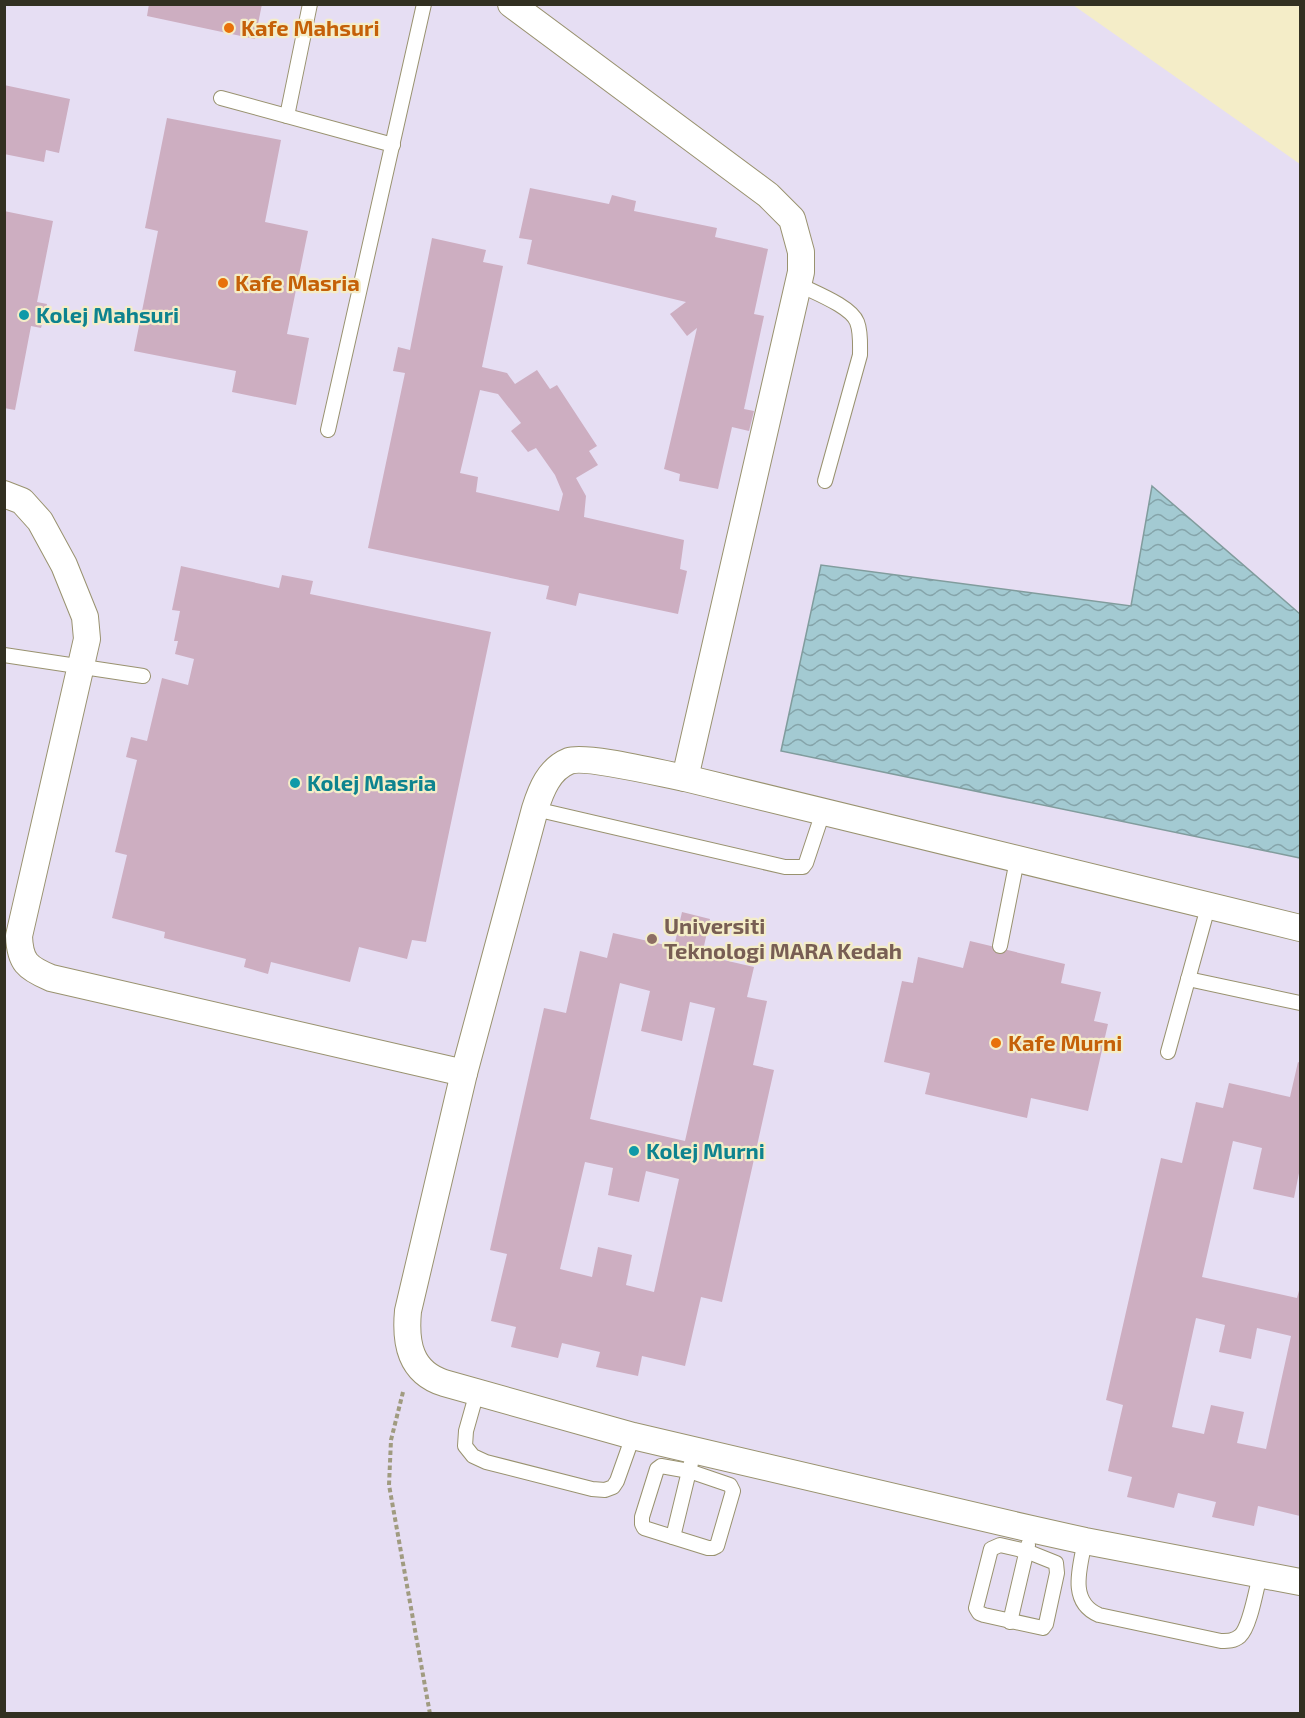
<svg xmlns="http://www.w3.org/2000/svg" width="1305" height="1718" font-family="'Exo 2',sans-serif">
<defs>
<pattern id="water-waves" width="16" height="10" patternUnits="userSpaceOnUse" patternTransform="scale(1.5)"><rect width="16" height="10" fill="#a3cad2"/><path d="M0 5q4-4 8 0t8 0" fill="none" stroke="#85a4aa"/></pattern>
</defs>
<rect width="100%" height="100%" fill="#f4edc8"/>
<polygon fill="#e6def3" points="5,5 1073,5 1300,164 1300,1713 5,1714"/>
<polygon fill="url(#water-waves)" stroke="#819c9d" stroke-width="1.5" points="1152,486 1300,614 1300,858 781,751 821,565 1131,606"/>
<g fill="#cdaec1" fill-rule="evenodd">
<polygon points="149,4 262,4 255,39 147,16"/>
<polygon points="4,85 70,99 59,153 46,150 44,162 4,154"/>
<polygon points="167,118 281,140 265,222 308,231 287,334 309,338 296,405 232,392 236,371 134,351 158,231 145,228"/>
<polygon points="530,188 609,204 612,195 636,201 634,211 717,228 715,237 768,249 754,314 764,316 744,409 754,411 749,431 732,427 718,489 679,481 680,474 664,469 697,328 687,336 670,314 686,302 527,264 532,240 519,238"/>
<polygon points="4,211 53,221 37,302 47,304 41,328 31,326 15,410 4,408"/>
<path d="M432,238L486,250L483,262L503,266L482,367L507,373L515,384L537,370L550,389L557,385L597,446L589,451L598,465L576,478L586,496L584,517L684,540L680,569L687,571L678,614L579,593L576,606L546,599L549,586L368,548L405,373L393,371L398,347L410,350ZM480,390L498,394L521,423L511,431L528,452L536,448L555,475L563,494L559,511L476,492L478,477L460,473Z"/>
<polygon points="181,566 279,588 282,575 313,581 310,594 491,632 426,942 412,940 407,959 359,947 350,982 271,962 268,974 244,967 246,959 164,938 165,932 112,918 127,855 115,852 137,760 126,757 131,737 147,741 162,678 188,685 194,659 175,654 178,641 174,641 180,611 172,610"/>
<path d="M682,912L710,919L702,955L754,967L747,997L767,1001L753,1065L774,1070L722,1302L701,1297L685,1366L642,1356L638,1376L596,1367L600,1352L562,1343L558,1358L511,1347L516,1327L491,1321L507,1254L490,1250L544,1008L566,1013L580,951L607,958L613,933L674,947ZM620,983L650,991L641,1031L682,1041L690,1002L715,1008L685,1141L590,1119ZM585,1162L613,1168L608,1195L639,1202L646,1171L679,1179L654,1292L626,1285L632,1255L598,1247L592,1277L560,1269Z"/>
<polygon points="970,941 1065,964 1061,983 1101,992 1094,1021 1108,1024 1088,1111 1031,1098 1027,1118 925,1094 930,1073 884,1062 902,981 913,983 918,957 963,968"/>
<path d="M1298,1062L1300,1063V1168L1294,1198L1253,1189L1262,1148L1233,1141L1202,1277L1297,1298L1300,1287V1516L1258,1506L1254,1526L1212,1517L1216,1502L1178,1493L1174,1508L1127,1497L1132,1477L1108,1471L1123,1405L1106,1400L1161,1158L1182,1163L1196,1102L1223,1108L1229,1083L1290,1097ZM1196,1318L1225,1325L1219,1352L1251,1359L1257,1328L1291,1336L1266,1449L1237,1443L1244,1412L1211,1405L1204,1434L1172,1427Z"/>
</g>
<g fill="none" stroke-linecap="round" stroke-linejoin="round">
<g stroke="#99926f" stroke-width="16">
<g id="lane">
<polyline points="221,98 393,145"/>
<polyline points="287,116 310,4"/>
<path d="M798,284C813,292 851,306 857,322C861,332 860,344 860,355L825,481"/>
<polyline points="328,430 424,4"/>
<polyline points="4,655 143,676"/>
<polyline points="535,809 785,867 803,867 806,863 823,812"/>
<polyline points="1000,946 1017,860"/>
<polyline points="1188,979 1300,1003"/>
<polyline points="1168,1052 1208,907"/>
<polyline points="477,1392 466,1431 465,1446 473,1456 486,1462 592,1489 605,1490 613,1487 617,1481 633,1436"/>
<polygon points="661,1466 689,1471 730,1485 733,1491 717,1546 713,1548 708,1548 644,1528 642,1524 642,1517 657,1469"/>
<polyline points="673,1537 691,1463"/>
<path d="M1085,1541C1080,1567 1068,1602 1099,1615L1221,1641C1228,1641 1234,1641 1240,1636C1250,1627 1256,1590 1260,1575"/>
<polygon points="1000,1545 1026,1551 1056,1563 1057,1573 1046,1624 1043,1628 984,1615 979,1613 976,1608 991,1549"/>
<polyline points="1010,1622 1028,1545"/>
</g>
</g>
<g stroke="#99926f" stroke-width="28">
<g id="street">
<polyline points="511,4 768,195 792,219 801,252 801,272 685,778"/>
<path d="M4,494L22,501L40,521L64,565L85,617L87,639L19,936C20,962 27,968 51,978L464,1073"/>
<path d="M1300,928L685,778C663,774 586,755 569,761C549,769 541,790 535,809L464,1073L408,1311C405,1343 410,1372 444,1383L633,1436L1031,1529L1085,1541L1300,1582"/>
</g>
</g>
<polyline stroke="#a09b80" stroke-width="4" stroke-dasharray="4.5 3" stroke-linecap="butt" points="403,1392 391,1440 389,1485 430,1714"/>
<use href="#lane" stroke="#fff" stroke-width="14"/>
<use href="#street" stroke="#fff" stroke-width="26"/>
</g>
<g fill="#e8710a" stroke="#f4edc8" stroke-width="2">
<circle cx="229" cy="28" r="6"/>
<circle cx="223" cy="283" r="6"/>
<circle cx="996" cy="1043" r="6"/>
</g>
<g fill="#0f9aa8" stroke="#f4edc8" stroke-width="2">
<circle cx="24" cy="315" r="6"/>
<circle cx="295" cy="783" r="6"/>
<circle cx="634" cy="1151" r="6"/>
</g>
<circle fill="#8d6e63" stroke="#f4edc8" stroke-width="2" cx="652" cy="939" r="6"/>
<g text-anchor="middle" stroke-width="4.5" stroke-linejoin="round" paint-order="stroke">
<g font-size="22" font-weight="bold" fill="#c56008" stroke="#f4edc8" text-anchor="start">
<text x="241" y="36">Kafe Mahsuri</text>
<text x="235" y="291">Kafe Masria</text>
<text x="1008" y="1051">Kafe Murni</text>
</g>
<g font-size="22" font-weight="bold" fill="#0d838f" stroke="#f4edc8" text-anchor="start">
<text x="36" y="323">Kolej Mahsuri</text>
<text x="307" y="791">Kolej Masria</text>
<text x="646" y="1159">Kolej Murni</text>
</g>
<g font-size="22" font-weight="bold" fill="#785e54" stroke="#f4edc8" text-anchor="start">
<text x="664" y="934">Universiti<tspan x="664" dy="25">Teknologi MARA Kedah</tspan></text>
</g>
</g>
<rect width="1305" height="1718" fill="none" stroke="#323021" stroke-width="12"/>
</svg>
